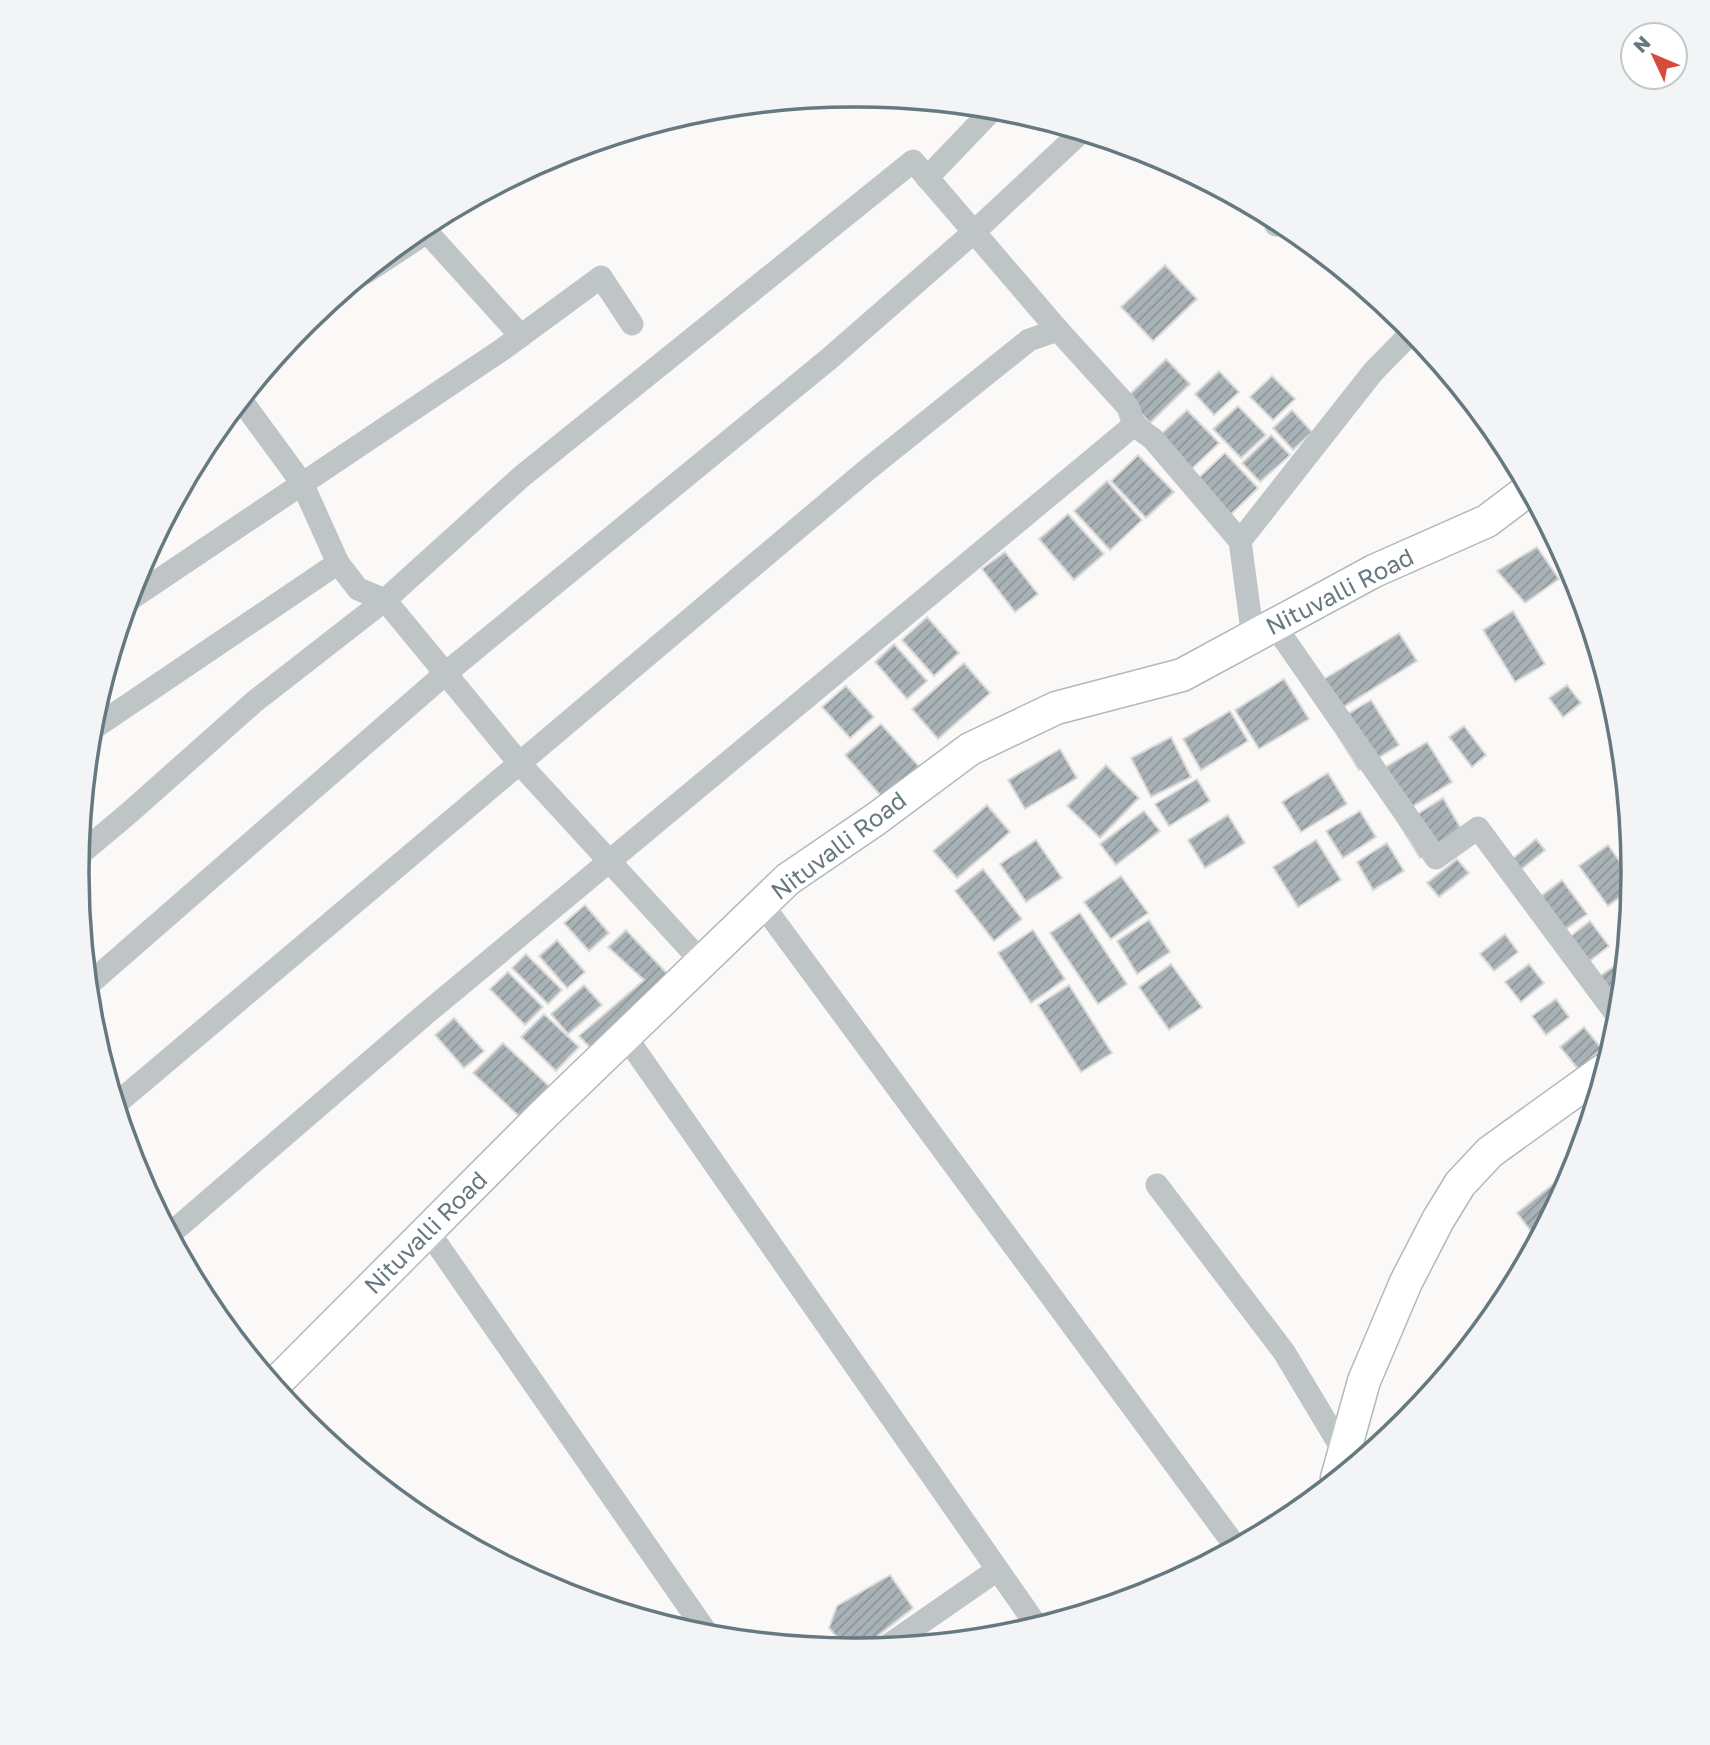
<svg xmlns="http://www.w3.org/2000/svg" width="1710" height="1745" font-family="'Golos Text',sans-serif">
<defs>
<pattern id="building-hatch" width="6" height="6" patternUnits="userSpaceOnUse" patternTransform="scale(1.75)"><rect width="6" height="6" fill="#a9b2b6"/><path d="M-1 1l2-2M0 6l6-6M5 7l2-2" fill="none" stroke="#8d9699"/></pattern>
</defs>
<rect width="100%" height="100%" fill="#faf9f8"/>
<g fill="url(#building-hatch)" stroke="#dcdbda" stroke-width="2">
<polygon points="1165,265 1197,299 1153,341 1121,307"/>
<polygon points="1166,359 1190,384 1150,423 1126,398"/>
<polygon points="1219,371 1239,392 1214,415 1195,394"/>
<polygon points="1272,376 1295,399 1273,420 1250,397"/>
<polygon points="1238,406 1266,435 1241,458 1213,429"/>
<polygon points="1187,410 1219,443 1187,473 1155,440"/>
<polygon points="1292,410 1312,432 1293,450 1273,428"/>
<polygon points="1271,435 1290,455 1260,482 1242,463"/>
<polygon points="1225,453 1258,488 1228,517 1194,482"/>
<polygon points="1138,455 1174,492 1146,518 1111,481"/>
<polygon points="1107,481 1142,520 1110,550 1074,511"/>
<polygon points="1068,514 1104,554 1074,580 1039,539"/>
<polygon points="1537,547 1559,579 1525,603 1497,571"/>
<polygon points="1005,552 1038,594 1015,612 982,569"/>
<polygon points="1513,611 1545,664 1515,682 1483,630"/>
<polygon points="927,617 959,653 934,676 902,640"/>
<polygon points="1399,633 1417,661 1326,718 1308,689"/>
<polygon points="894,644 927,681 907,699 875,662"/>
<polygon points="964,663 990,693 938,739 912,709"/>
<polygon points="1284,679 1309,719 1259,749 1235,710"/>
<polygon points="1567,685 1581,703 1563,717 1549,698"/>
<polygon points="846,686 874,717 850,738 822,707"/>
<polygon points="1371,700 1399,745 1359,770 1331,724"/>
<polygon points="1230,711 1248,741 1201,770 1183,739"/>
<polygon points="881,724 924,772 888,804 845,755"/>
<polygon points="1464,726 1486,755 1472,767 1449,737"/>
<polygon points="1171,737 1191,777 1151,797 1131,758"/>
<polygon points="1427,742 1452,782 1399,815 1374,774"/>
<polygon points="1060,749 1077,778 1025,809 1008,780"/>
<polygon points="1106,765 1139,798 1100,838 1067,806"/>
<polygon points="1328,773 1347,804 1301,832 1282,802"/>
<polygon points="1197,779 1210,801 1169,826 1155,804"/>
<polygon points="1443,798 1463,832 1420,858 1400,825"/>
<polygon points="987,805 1010,832 957,878 933,851"/>
<polygon points="1144,811 1160,831 1116,865 1100,844"/>
<polygon points="1360,811 1376,837 1343,858 1326,831"/>
<polygon points="1228,815 1245,843 1205,868 1188,840"/>
<polygon points="1536,839 1545,850 1512,877 1504,866"/>
<polygon points="1036,840 1062,878 1026,902 1000,864"/>
<polygon points="1316,840 1341,880 1298,907 1273,867"/>
<polygon points="1387,843 1404,871 1373,890 1357,862"/>
<polygon points="1608,845 1632,879 1631,889 1608,906 1579,866"/>
<polygon points="1457,859 1469,873 1439,897 1427,883"/>
<polygon points="983,869 1022,919 994,941 955,891"/>
<polygon points="1121,876 1148,913 1111,939 1084,902"/>
<polygon points="1562,880 1587,914 1556,936 1532,903"/>
<polygon points="585,905 609,933 589,951 564,923"/>
<polygon points="1080,913 1127,984 1098,1004 1050,933"/>
<polygon points="1149,920 1170,952 1137,974 1117,941"/>
<polygon points="1590,921 1609,946 1579,969 1560,945"/>
<polygon points="626,930 677,984 599,1057 579,1036 644,980 608,947"/>
<polygon points="1033,930 1065,979 1031,1003 998,953"/>
<polygon points="1505,934 1518,952 1494,971 1480,954"/>
<polygon points="557,940 585,972 567,988 539,956"/>
<polygon points="526,954 562,990 548,1004 512,968"/>
<polygon points="1623,960 1624,962 1619,1015 1590,983"/>
<polygon points="1171,964 1202,1007 1169,1030 1139,987"/>
<polygon points="1529,964 1544,983 1521,1002 1505,982"/>
<polygon points="508,972 543,1007 525,1025 490,989"/>
<polygon points="584,985 602,1005 568,1034 551,1014"/>
<polygon points="1069,985 1112,1053 1081,1072 1038,1005"/>
<polygon points="1556,999 1569,1017 1546,1035 1532,1016"/>
<polygon points="544,1014 579,1047 556,1071 521,1037"/>
<polygon points="454,1018 484,1051 464,1068 435,1035"/>
<polygon points="1584,1027 1602,1049 1578,1069 1560,1047"/>
<polygon points="503,1043 551,1088 522,1119 473,1073"/>
<polygon points="1552,1185 1560,1196 1537,1239 1517,1213"/>
<polygon points="890,1575 913,1608 860,1650 848,1650 829,1628 837,1606"/>
</g>
<g fill="none" stroke-linecap="round" stroke-linejoin="round">
<g stroke="#b2b9bc" stroke-width="35">
<g id="secondary">
<polyline points="274,1385 542,1116 788,879 876,819 970,749 1056,708 1182,675 1374,571 1487,521 1528,490"/>
<polyline points="1337,1478 1364,1381 1406,1282 1438,1220 1460,1184 1490,1152 1604,1070"/>
</g>
</g>
<g stroke="#bfc5c7" stroke-width="23">
<polyline points="927,178 994,108"/>
<polyline points="1276,225 1280,222"/>
<polyline points="365,273 427,232 521,336"/>
<polyline points="241,400 302,483 338,563"/>
<polyline points="1134,425 1153,439 1240,541 1253,638"/>
<polyline points="1240,541 1373,372 1413,331"/>
<polyline points="129,600 503,349 601,277 632,324"/>
<polyline points="1275,626 1436,858 1478,828 1619,1018"/>
<polyline points="91,730 338,563 358,589 385,600 521,765 701,961"/>
<polyline points="79,855 129,813 254,702 385,600 521,477 913,161 974,232 1081,132"/>
<polyline points="762,904 1236,1547"/>
<polyline points="88,985 446,673 830,358 974,232 1058,330"/>
<polyline points="626,1037 1037,1626"/>
<polyline points="116,1104 868,469 1029,340 1058,330 1128,407 1134,425 429,1011 170,1234"/>
<polyline points="1157,1185 1284,1352 1344,1452"/>
<polyline points="428,1231 709,1636"/>
<polyline points="886,1647 997,1570"/>
</g>
<use href="#secondary" stroke="#fff" stroke-width="32"/>
</g>
<g text-anchor="middle" stroke-width="7" stroke-linejoin="round" paint-order="stroke">
<g font-size="24" fill="#667980" stroke="#fff">
<text transform="translate(1340 592) rotate(-27)" y="8">Nituvalli Road</text>
<text transform="translate(839 846) rotate(-37)" y="8">Nituvalli Road</text>
<text transform="translate(426 1233) rotate(-45)" y="8">Nituvalli Road</text>
</g>
</g>
<path d="M0 0H1710V1745H0ZM854 107H856A765 765 0 0 1 1621 872V873A765 765 0 0 1 856 1638H854A765 765 0 0 1 89 873V872A765 765 0 0 1 854 107Z" fill="#f3f4f5" fill-rule="evenodd"/>
<path fill="none" stroke="#667980" stroke-width="3.5" d="M854 107H856A765 765 0 0 1 1621 872V873A765 765 0 0 1 856 1638H854A765 765 0 0 1 89 873V872A765 765 0 0 1 854 107Z"/>
<g transform="translate(1654 56) rotate(314)"><circle r="33" fill="#ffffff" stroke="#c2c9cc" stroke-width="2"/>
<path d="M0-5L12 26L0 18L-12 26Z" fill="#d54b3c"/>
<text y="-10" font-size="19" font-weight="bold" text-anchor="middle" fill="#667980">N</text>
</g>
</svg>
